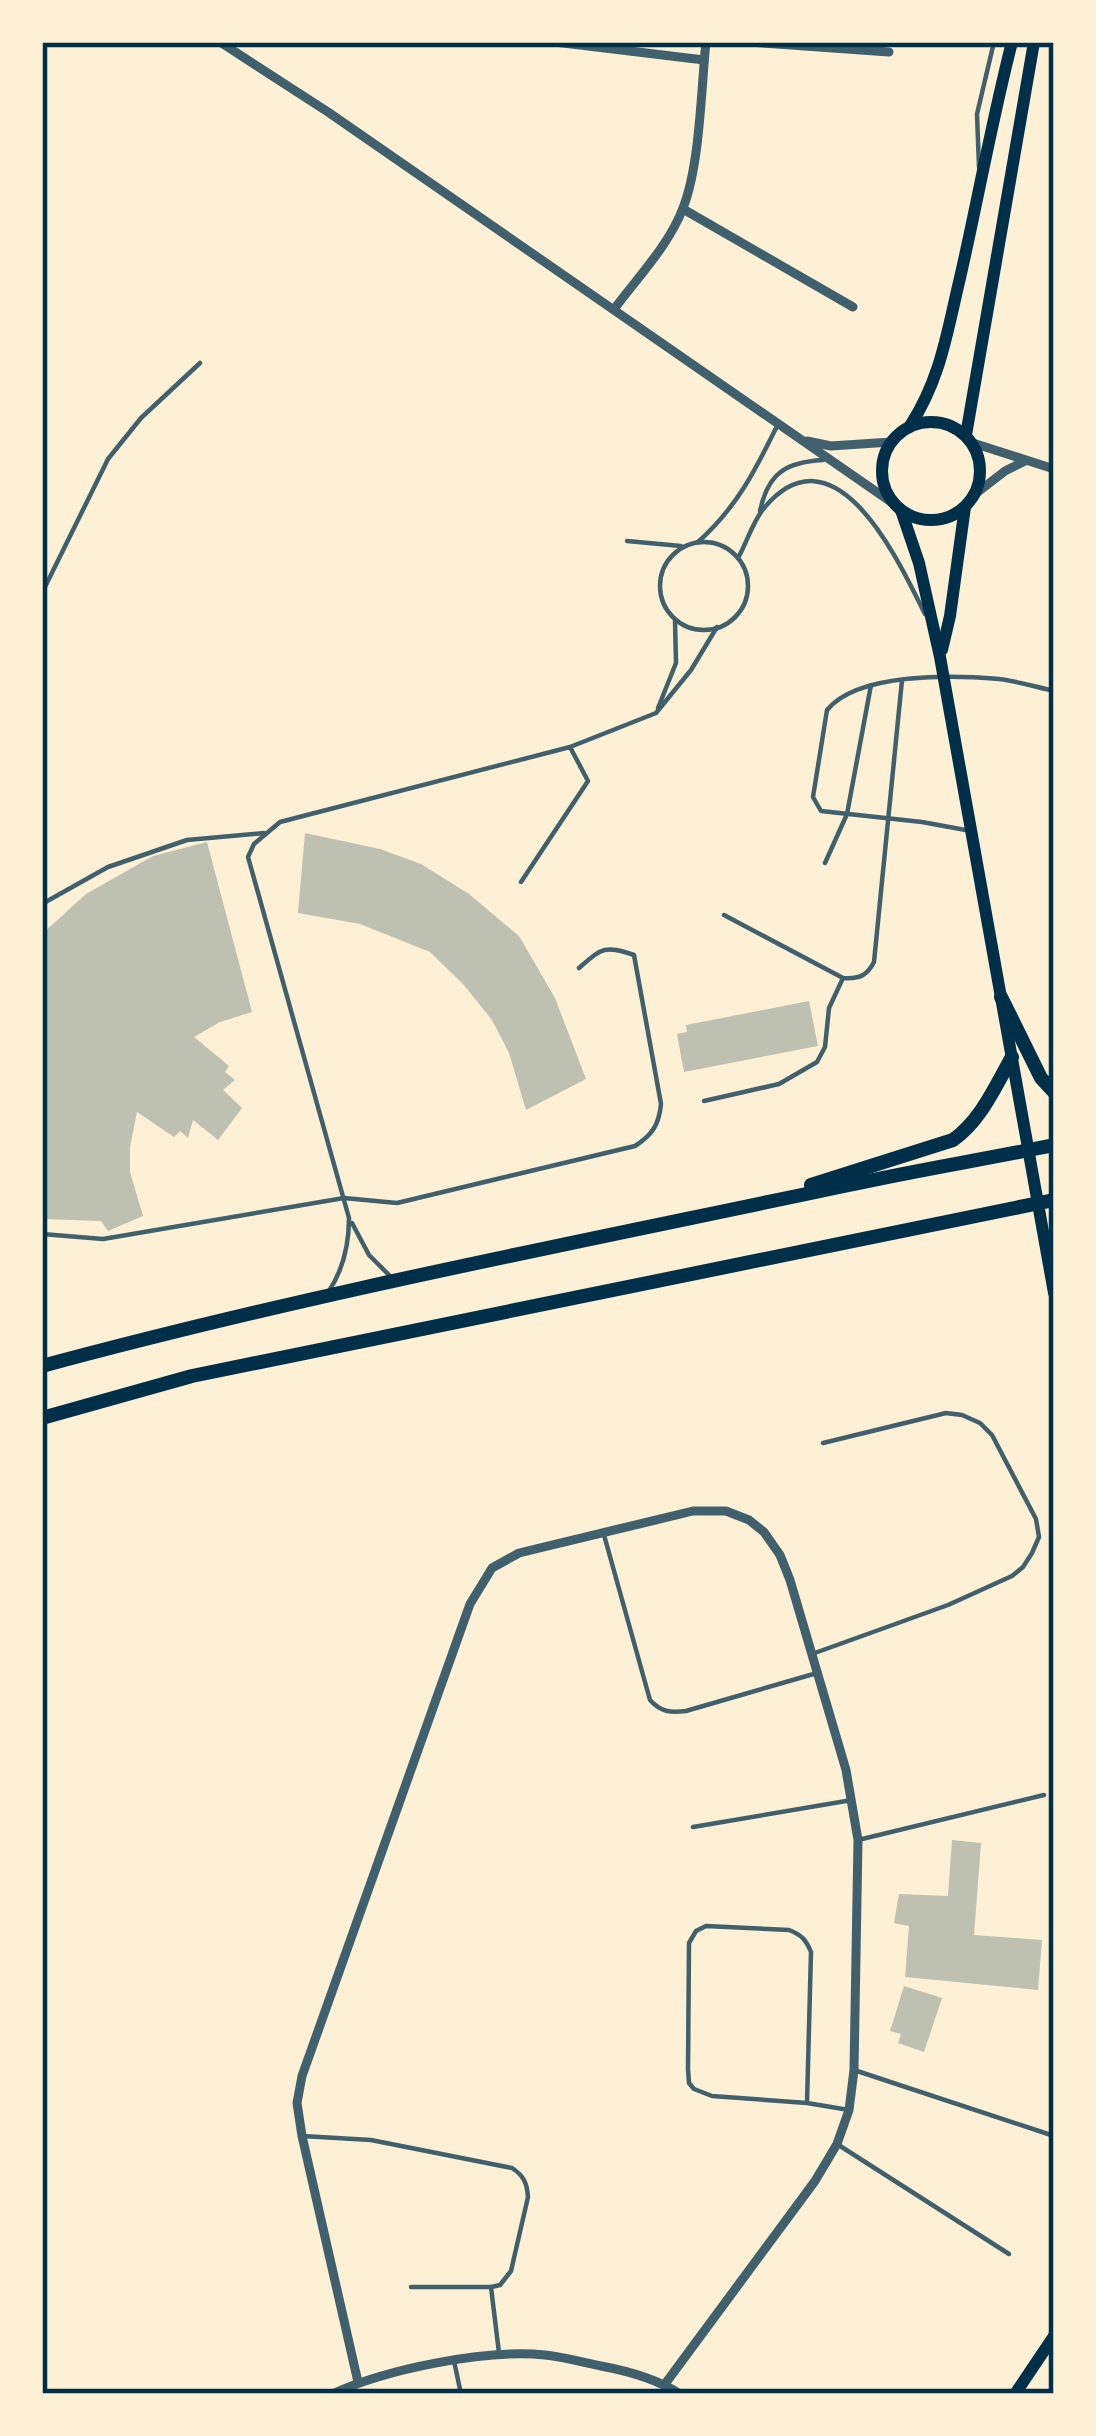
<svg xmlns="http://www.w3.org/2000/svg" width="1096" height="2436" font-family="'Crimson Pro',serif">
<rect width="100%" height="100%" fill="#fdf0d5"/>
<g fill="#bec0b2">
<polygon points="305,833 380,849 421,864 469,894 519,936 555,998 586,1079 526,1110 509,1053 492,1020 463,984 430,952 360,924 298,913"/>
<polygon points="207,842 252,1012 220,1022 194,1037 229,1066 225,1072 235,1080 223,1090 242,1108 218,1140 193,1120 188,1138 180,1131 174,1137 137,1112 130,1147 130,1172 143,1216 108,1231 101,1221 42,1219 42,934 86,894 153,856"/>
<polygon points="809,1001 818,1046 684,1072 677,1034 687,1032 686,1025"/>
<polygon points="952,1840 981,1843 974,1935 1042,1940 1038,1990 905,1977 909,1926 894,1923 899,1894 948,1896"/>
<polygon points="904,1986 942,1998 924,2052 898,2043 901,2034 890,2031"/>
</g>
<g fill="none" stroke-linecap="round" stroke-linejoin="round">
<g stroke="#3f606c" stroke-width="4.5">
<polyline points="979,167 977,114 994,42"/>
<path d="M760,511C768,473 786,462 823,460"/>
<polyline points="627,541 681,546"/>
<path d="M698,542C737,507 755,471 778,424"/>
<circle cx="704" cy="586" r="44"/>
<path d="M738,558C747,542 753,521 764,508C836,423 899,562 925,614"/>
<polyline points="42,593 108,459 141,418 200,363"/>
<polyline points="658,708 676,663 675,621"/>
<polyline points="570,747 656,713 691,670 717,627"/>
<path d="M971,831L922,822L821,811L813,797L827,710C858,672 954,675 999,679C1017,681 1036,687 1054,691"/>
<polyline points="825,863 847,814 871,685"/>
<polyline points="42,904 108,867 187,840 264,833"/>
<path d="M724,915L843,978C859,979 867,976 874,962L902,680"/>
<polyline points="704,1101 779,1084 817,1062 825,1047 829,1008 843,978"/>
<polyline points="352,1223 369,1255 390,1276"/>
<path d="M42,1234L103,1239L344,1198L397,1203L635,1146C652,1135 659,1125 661,1104L634,955C604,945 602,948 579,968"/>
<path d="M329,1291C344,1268 349,1245 349,1218L248,857L254,844L280,822L570,747L588,781L521,882"/>
<path d="M604,1535L650,1700C661,1712 670,1713 686,1711L817,1673"/>
<polyline points="812,1654 948,1605 1012,1576 1023,1567 1032,1553 1039,1537 1036,1519 992,1435 980,1423 962,1415 946,1413 823,1443"/>
<polyline points="693,1827 852,1800"/>
<polyline points="858,1840 1044,1795"/>
<polyline points="854,2070 1054,2136"/>
<path d="M807,2103L811,1952C806,1940 802,1935 789,1930L706,1926L696,1931L689,1943L688,2069L689,2083L694,2089L712,2096L807,2103L849,2110"/>
<path d="M302,2136L371,2140L512,2168C524,2176 527,2183 528,2197L511,2271L500,2285L491,2287H411"/>
<polyline points="837,2144 1009,2254"/>
<polyline points="491,2287 499,2353"/>
<polyline points="454,2361 461,2394"/>
</g>
<g stroke="#3f606c" stroke-width="9">
<polyline points="220,42 328,112 894,504"/>
<polyline points="555,42 704,60"/>
<polyline points="749,42 889,52"/>
<polyline points="683,209 853,307"/>
<path d="M615,308C638,277 669,245 683,208C700,165 701,90 706,42"/>
<polyline points="807,441 831,446 891,442"/>
<polyline points="973,443 1054,469"/>
<polyline points="974,495 1005,471 1025,461"/>
<polyline points="358,2382 302,2136 297,2103 302,2076 470,1604 492,1568 519,1553 693,1511 726,1511 749,1520 764,1532 780,1555 790,1580 846,1770 858,1840 854,2070 849,2110 837,2144 815,2181 665,2384"/>
<path d="M332,2394C387,2369 485,2349 545,2355C564,2357 582,2362 601,2366C628,2371 657,2379 680,2394"/>
</g>
<g stroke="#003049" stroke-width="12">
<circle cx="931" cy="471" r="49"/>
<path d="M910,426C941,378 947,332 960,278C978,199 992,120 1012,42"/>
<polyline points="966,435 1034,42"/>
<polyline points="901,510 919,563 940,657 1054,1293"/>
<polyline points="942,650 950,616 965,507"/>
<polyline points="1015,2394 1054,2336"/>
</g>
<g stroke="#003049" stroke-width="14">
<polyline points="1001,997 1041,1078 1054,1092"/>
<path d="M811,1185L953,1140C981,1120 995,1087 1012,1057"/>
<path d="M42,1366C308,1294 579,1242 849,1185C917,1170 986,1159 1054,1145"/>
<polyline points="42,1418 192,1376 1054,1200"/>
</g>
</g>
<rect width="1096" height="2436" fill="none" stroke="#fdf0d5" stroke-width="90"/>
<rect x="45" y="45" width="1006" height="2346" fill="none" stroke="#003049" stroke-width="4.5"/>
</svg>
